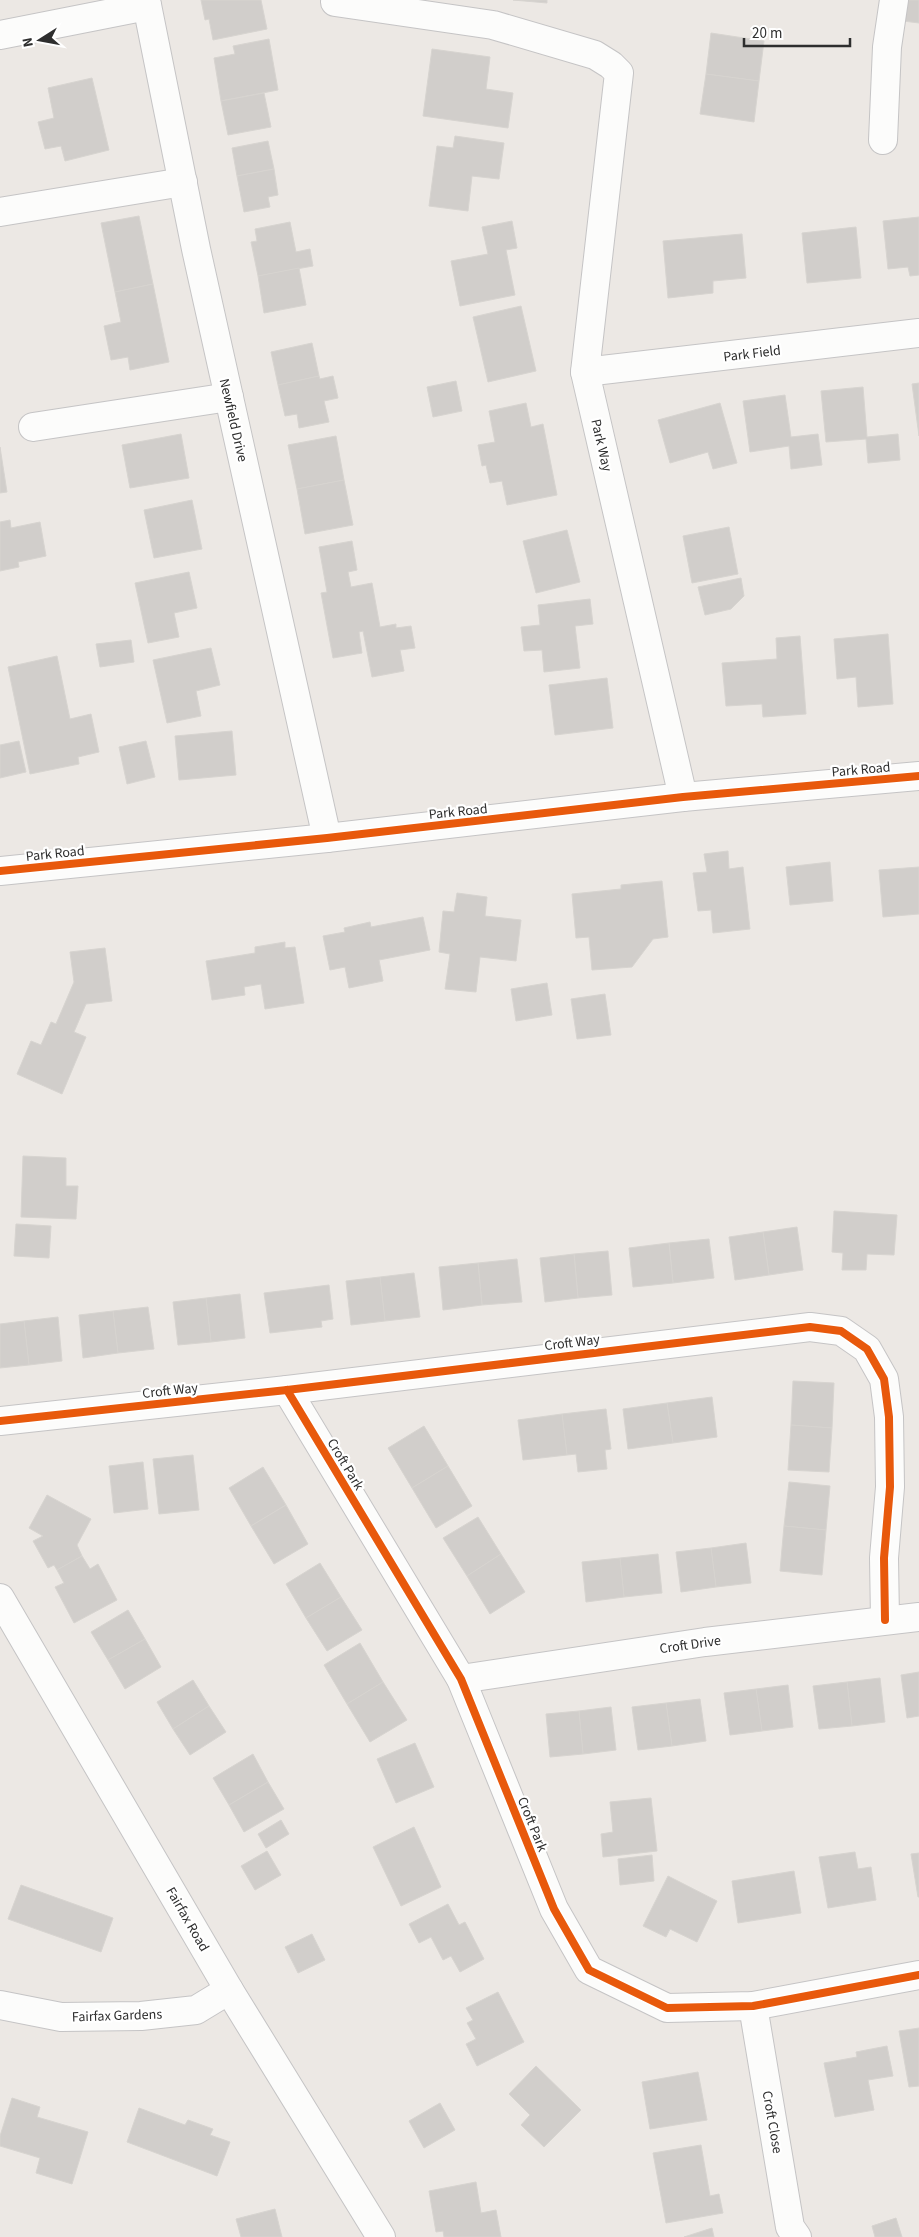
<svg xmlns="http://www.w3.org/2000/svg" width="919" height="2237" font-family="'Source Sans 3',sans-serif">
<rect width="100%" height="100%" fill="#ece8e4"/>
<g fill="#d1cecb" stroke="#d7d4d0">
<polygon points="201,0 261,0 267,29 213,40 209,19 205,20"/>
<polygon points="513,0 547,0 547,3"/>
<polygon points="905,0 919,0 919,23 903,21"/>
<polygon points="711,33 764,41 759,81 706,74"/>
<polygon points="269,39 278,90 221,101 214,58 235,54 233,46"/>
<polygon points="432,49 490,57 486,89 513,93 508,128 423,116"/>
<polygon points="706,74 759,81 754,122 700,114"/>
<polygon points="92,78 109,150 65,161 61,146 45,149 38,122 54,118 48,88"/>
<polygon points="264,93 271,127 228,135 221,101"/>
<polygon points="455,136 504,143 499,179 472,176 468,211 429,206 437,146 453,148"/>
<polygon points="268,141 274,169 237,176 232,148"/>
<polygon points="274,169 278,195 268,197 270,207 244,212 237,176"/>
<polygon points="139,216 153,284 115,292 101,223"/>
<polygon points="919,217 919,275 910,276 908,267 888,269 883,221"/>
<polygon points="512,221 517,248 506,250 515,295 460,306 451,261 488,254 482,227"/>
<polygon points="290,222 296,252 310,249 313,266 258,276 251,242 257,241 255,229"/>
<polygon points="856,227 861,278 807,283 802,233"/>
<polygon points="742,234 746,278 713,281 713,293 668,298 663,241"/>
<polygon points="299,268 306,305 264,313 258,276"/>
<polygon points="153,284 169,362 130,370 128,357 111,360 104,326 121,322 115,292"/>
<polygon points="521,306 536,371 488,382 473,317"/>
<polygon points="312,343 319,376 278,385 271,352"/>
<polygon points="319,376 320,379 333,376 338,398 324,401 329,422 299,428 297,414 285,416 278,385"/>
<polygon points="456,381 462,411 433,417 427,387"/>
<polygon points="919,383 919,436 912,384"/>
<polygon points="863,387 867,437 898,434 900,460 868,463 866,439 826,442 821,391"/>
<polygon points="785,395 791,437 818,434 822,465 791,469 789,446 750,452 743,401"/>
<polygon points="526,403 531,427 543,424 557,495 507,505 502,481 490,483 486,465 482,466 478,445 495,442 489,411"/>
<polygon points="720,403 737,463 713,469 708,452 670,463 658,420"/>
<polygon points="181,434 189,478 130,488 122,445"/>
<polygon points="336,436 344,480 297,489 288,445"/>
<polygon points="0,447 7,492 0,493"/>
<polygon points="344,480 353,525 305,534 297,489"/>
<polygon points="192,500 202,549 154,558 144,510"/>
<polygon points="10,520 11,528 40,522 46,556 18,562 19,567 0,571 0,522"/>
<polygon points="729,527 738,574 692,583 683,536"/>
<polygon points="567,530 580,582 536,593 523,541"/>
<polygon points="352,541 357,570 348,572 351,587 372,583 380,627 396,624 396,628 411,626 415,648 400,650 404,671 372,677 363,631 359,632 362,653 333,658 321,593 327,592 319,547"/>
<polygon points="189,572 197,608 174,613 179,637 148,643 135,583"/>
<polygon points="741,578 744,596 731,609 705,615 698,587"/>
<polygon points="590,599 593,624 575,626 580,668 544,672 542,650 524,651 521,627 540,625 538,605"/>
<polygon points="888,634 893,704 858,707 856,677 837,679 834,639"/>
<polygon points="800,636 806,714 763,717 762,704 726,706 722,663 777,659 776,638"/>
<polygon points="131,640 134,662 100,667 96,644"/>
<polygon points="211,648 220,685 196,691 201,716 167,723 153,660"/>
<polygon points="57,656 70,719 91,714 99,752 78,757 79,764 30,774 8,667"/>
<polygon points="607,678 613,728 555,735 549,685"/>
<polygon points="232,731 236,775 179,780 175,736"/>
<polygon points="19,741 26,772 0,778 0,745"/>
<polygon points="146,741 155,777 127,784 119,747"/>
<polygon points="728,851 729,869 743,867 750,929 713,933 711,910 698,911 693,873 707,872 704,854"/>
<polygon points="830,862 833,901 790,905 786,867"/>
<polygon points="919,867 919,914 883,917 879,870"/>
<polygon points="662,881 668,937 653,939 632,967 592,970 589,937 576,938 572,894 621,889 621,885"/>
<polygon points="457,893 487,897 485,916 521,920 516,961 480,957 476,992 445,989 450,954 439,952 443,911 454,912"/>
<polygon points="423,917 430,950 379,960 383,981 349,988 345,967 330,970 323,936 345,932 344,928 370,922 371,927"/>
<polygon points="285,942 285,948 295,947 304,1003 265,1009 261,984 244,987 245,995 212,1000 206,961 255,953 255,947"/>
<polygon points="105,948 112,1001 86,1004 74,1032 86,1037 62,1094 17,1074 31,1041 41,1045 51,1022 56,1024 74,982 70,952"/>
<polygon points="547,983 552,1015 516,1021 511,989"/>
<polygon points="605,994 611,1035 577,1039 571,999"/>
<polygon points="23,1156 66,1158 66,1186 78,1186 76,1219 21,1217"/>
<polygon points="834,1211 897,1215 894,1255 867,1254 866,1270 842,1270 843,1253 832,1252"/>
<polygon points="16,1224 51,1226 49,1258 14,1256"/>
<polygon points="797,1227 803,1270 769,1275 763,1232"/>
<polygon points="763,1232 769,1275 735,1280 729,1237"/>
<polygon points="709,1239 714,1278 673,1283 669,1243"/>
<polygon points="669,1243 673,1283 633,1287 629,1248"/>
<polygon points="608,1251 612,1295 578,1298 574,1254"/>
<polygon points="574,1254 578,1298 545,1302 540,1258"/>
<polygon points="517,1259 522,1302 482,1305 478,1263"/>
<polygon points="478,1263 482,1305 443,1310 439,1267"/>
<polygon points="414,1273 420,1317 385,1321 380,1277"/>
<polygon points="380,1277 385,1321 351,1325 346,1281"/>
<polygon points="329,1285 333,1319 321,1321 322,1327 270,1333 264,1293"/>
<polygon points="240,1294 245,1338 211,1342 206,1298"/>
<polygon points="206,1298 211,1342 178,1345 173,1302"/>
<polygon points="148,1307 154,1349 118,1353 113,1311"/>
<polygon points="113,1311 118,1353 83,1358 79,1315"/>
<polygon points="58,1317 62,1361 29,1365 24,1321"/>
<polygon points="24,1321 29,1365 0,1368 0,1324"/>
<polygon points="793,1381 834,1383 832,1428 791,1425"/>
<polygon points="712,1397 717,1437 673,1443 667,1403"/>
<polygon points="667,1403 673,1443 628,1449 623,1409"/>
<polygon points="606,1409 611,1449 605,1450 607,1469 578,1472 576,1454 567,1455 562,1414"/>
<polygon points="562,1414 567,1455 523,1460 518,1420"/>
<polygon points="791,1425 832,1428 829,1472 788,1470"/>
<polygon points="424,1426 448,1466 412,1488 388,1448"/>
<polygon points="193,1455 199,1510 159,1514 153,1459"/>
<polygon points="143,1462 148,1509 114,1513 109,1466"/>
<polygon points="448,1466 472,1506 436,1528 412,1488"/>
<polygon points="263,1467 286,1505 251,1526 229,1488"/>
<polygon points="789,1482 830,1486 826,1530 784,1526"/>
<polygon points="47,1495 91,1519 77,1545 82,1556 57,1570 54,1565 48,1568 33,1541 43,1536 29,1528"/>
<polygon points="286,1505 308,1544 274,1564 251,1526"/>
<polygon points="478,1517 501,1554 467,1576 443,1538"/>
<polygon points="784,1526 826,1530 822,1575 780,1571"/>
<polygon points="746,1543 751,1583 716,1587 711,1548"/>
<polygon points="711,1548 716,1587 681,1592 676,1552"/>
<polygon points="501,1554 525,1592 490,1614 467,1576"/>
<polygon points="658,1554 662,1593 624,1597 620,1558"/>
<polygon points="82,1556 90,1569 98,1564 117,1600 74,1623 55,1587 64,1583 57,1570"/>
<polygon points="620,1558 624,1597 586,1602 582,1562"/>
<polygon points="320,1563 341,1597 306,1618 286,1584"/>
<polygon points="341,1597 362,1630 327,1651 306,1618"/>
<polygon points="128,1610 145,1639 108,1660 91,1632"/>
<polygon points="145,1639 161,1667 125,1689 108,1660"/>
<polygon points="360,1643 383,1682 347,1704 324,1665"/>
<polygon points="919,1672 919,1716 907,1718 901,1675"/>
<polygon points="880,1678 885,1722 852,1726 847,1682"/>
<polygon points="193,1680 209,1706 173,1729 157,1702"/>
<polygon points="383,1682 407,1720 370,1742 347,1704"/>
<polygon points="847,1682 852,1726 819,1729 813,1686"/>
<polygon points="788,1685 793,1727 762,1731 756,1689"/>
<polygon points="756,1689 762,1731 730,1735 724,1693"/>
<polygon points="700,1699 706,1741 672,1746 666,1703"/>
<polygon points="666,1703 672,1746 638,1750 632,1707"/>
<polygon points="209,1706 226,1732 190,1755 173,1729"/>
<polygon points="611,1707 616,1750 583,1754 579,1711"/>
<polygon points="579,1711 583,1754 550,1757 546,1714"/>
<polygon points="415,1743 434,1787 396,1803 377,1759"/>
<polygon points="253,1754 268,1782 229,1805 213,1778"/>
<polygon points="268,1782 284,1809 244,1832 229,1805"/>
<polygon points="651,1798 657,1851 603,1857 601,1834 613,1832 610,1802"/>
<polygon points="281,1820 289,1834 266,1848 258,1834"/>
<polygon points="414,1827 441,1887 401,1906 373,1847"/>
<polygon points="267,1851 281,1875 255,1890 241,1866"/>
<polygon points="855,1852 858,1869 871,1867 876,1900 828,1908 819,1857"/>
<polygon points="919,1853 919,1897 918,1897 911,1854"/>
<polygon points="652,1855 654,1881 620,1885 618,1859"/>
<polygon points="794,1871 801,1913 738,1923 732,1881"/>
<polygon points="668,1876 717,1901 697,1942 670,1929 666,1937 643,1926"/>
<polygon points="21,1885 113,1918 101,1952 8,1919"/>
<polygon points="448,1904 459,1925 465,1922 484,1959 460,1972 451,1956 443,1960 431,1937 419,1943 409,1924"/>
<polygon points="312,1934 325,1960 298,1973 285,1947"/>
<polygon points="498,1992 524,2042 477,2066 466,2044 476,2039 467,2023 473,2020 466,2008"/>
<polygon points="919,2028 919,2086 909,2087 899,2031"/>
<polygon points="887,2046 893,2076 868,2080 874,2110 835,2117 824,2063 857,2057 856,2052"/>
<polygon points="536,2066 581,2110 544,2147 521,2125 530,2115 509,2094"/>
<polygon points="698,2072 707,2120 650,2129 642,2082"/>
<polygon points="12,2098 40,2107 37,2117 88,2132 72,2184 36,2173 40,2158 0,2146 0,2136"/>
<polygon points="440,2103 455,2130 424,2148 409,2121"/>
<polygon points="139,2108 185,2125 188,2120 213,2129 210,2135 230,2142 217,2176 127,2142"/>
<polygon points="701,2145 710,2196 719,2194 723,2213 666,2223 653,2153"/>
<polygon points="476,2182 481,2213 496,2210 501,2237 444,2237 443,2231 436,2232 429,2191"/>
<polygon points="275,2209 282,2237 241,2237 236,2219"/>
<polygon points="896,2218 902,2237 875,2237 872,2226"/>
<polygon points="712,2228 714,2237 684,2237"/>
</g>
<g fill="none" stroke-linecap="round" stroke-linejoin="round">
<g stroke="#c5c4c5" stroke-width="30">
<g id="minor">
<polyline points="146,0 196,249 327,838"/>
<polyline points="335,2 493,25 595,55 611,65 619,73 585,372 683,797"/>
<polyline points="0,35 147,6"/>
<polyline points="883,140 887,47 894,0"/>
<polyline points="0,212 183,182"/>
<polyline points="585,372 919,333"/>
<polyline points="33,427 229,397"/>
<polyline points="0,871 327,838 683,797 919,776"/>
<polyline points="287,1390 461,1679 554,1909 589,1970 667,2008 753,2006 919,1975"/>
<polyline points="0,1421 287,1390 810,1327 841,1331 867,1349 884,1379 889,1417 890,1487 884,1558 885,1620"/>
<polyline points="0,1598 229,1990 381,2237"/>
<polyline points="461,1679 705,1642 919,1617"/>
<polyline points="0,2005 61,2017 141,2016 196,2010 229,1990"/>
<polyline points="753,2006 790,2227 797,2237"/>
</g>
</g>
<use href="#minor" stroke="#fcfcfb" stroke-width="28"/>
<g stroke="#fff" stroke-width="11">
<g id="cycleway">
<polyline points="0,871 327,838 683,797 919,776"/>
<polyline points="287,1390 461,1679 554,1909 589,1970 667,2008 753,2006 919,1975"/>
<polyline points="0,1421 287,1390 810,1327 841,1331 867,1349 884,1379 889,1417 890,1487 884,1558 885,1620"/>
</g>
</g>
<use href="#cycleway" stroke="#e8590c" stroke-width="8"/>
</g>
<g text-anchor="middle" stroke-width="4.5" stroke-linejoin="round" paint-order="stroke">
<g font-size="14" fill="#2e2e2e" stroke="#fff">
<text transform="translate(752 353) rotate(-7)" y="5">Park Field</text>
<text transform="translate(234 420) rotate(77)" y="5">Newfield Drive</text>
<text transform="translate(602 445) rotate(77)" y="5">Park Way</text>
<text transform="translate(861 769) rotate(-5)" y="5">Park Road</text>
<text transform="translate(458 811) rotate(-6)" y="5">Park Road</text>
<text transform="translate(55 853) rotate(-6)" y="5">Park Road</text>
<text transform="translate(572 1342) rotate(-7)" y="5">Croft Way</text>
<text transform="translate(170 1390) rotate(-6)" y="5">Croft Way</text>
<text transform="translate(346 1464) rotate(59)" y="5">Croft Park</text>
<text transform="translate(690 1644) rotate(-8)" y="5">Croft Drive</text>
<text transform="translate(533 1824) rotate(68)" y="5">Croft Park</text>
<text transform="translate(188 1919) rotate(60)" y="5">Fairfax Road</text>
<text transform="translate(117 2015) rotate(-2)" y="5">Fairfax Gardens</text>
<text transform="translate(773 2122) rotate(80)" y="5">Croft Close</text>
</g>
</g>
<g transform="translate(40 40) rotate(259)" stroke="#ffffff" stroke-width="4" paint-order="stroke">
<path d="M0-4L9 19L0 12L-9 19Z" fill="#2e2e2e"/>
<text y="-8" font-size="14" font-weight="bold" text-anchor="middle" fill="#2e2e2e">N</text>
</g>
<path d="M744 38v8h106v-8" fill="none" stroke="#2e2e2e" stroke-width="2.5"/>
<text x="752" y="38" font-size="15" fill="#2e2e2e" stroke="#ffffff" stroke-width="4" paint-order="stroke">20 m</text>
</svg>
